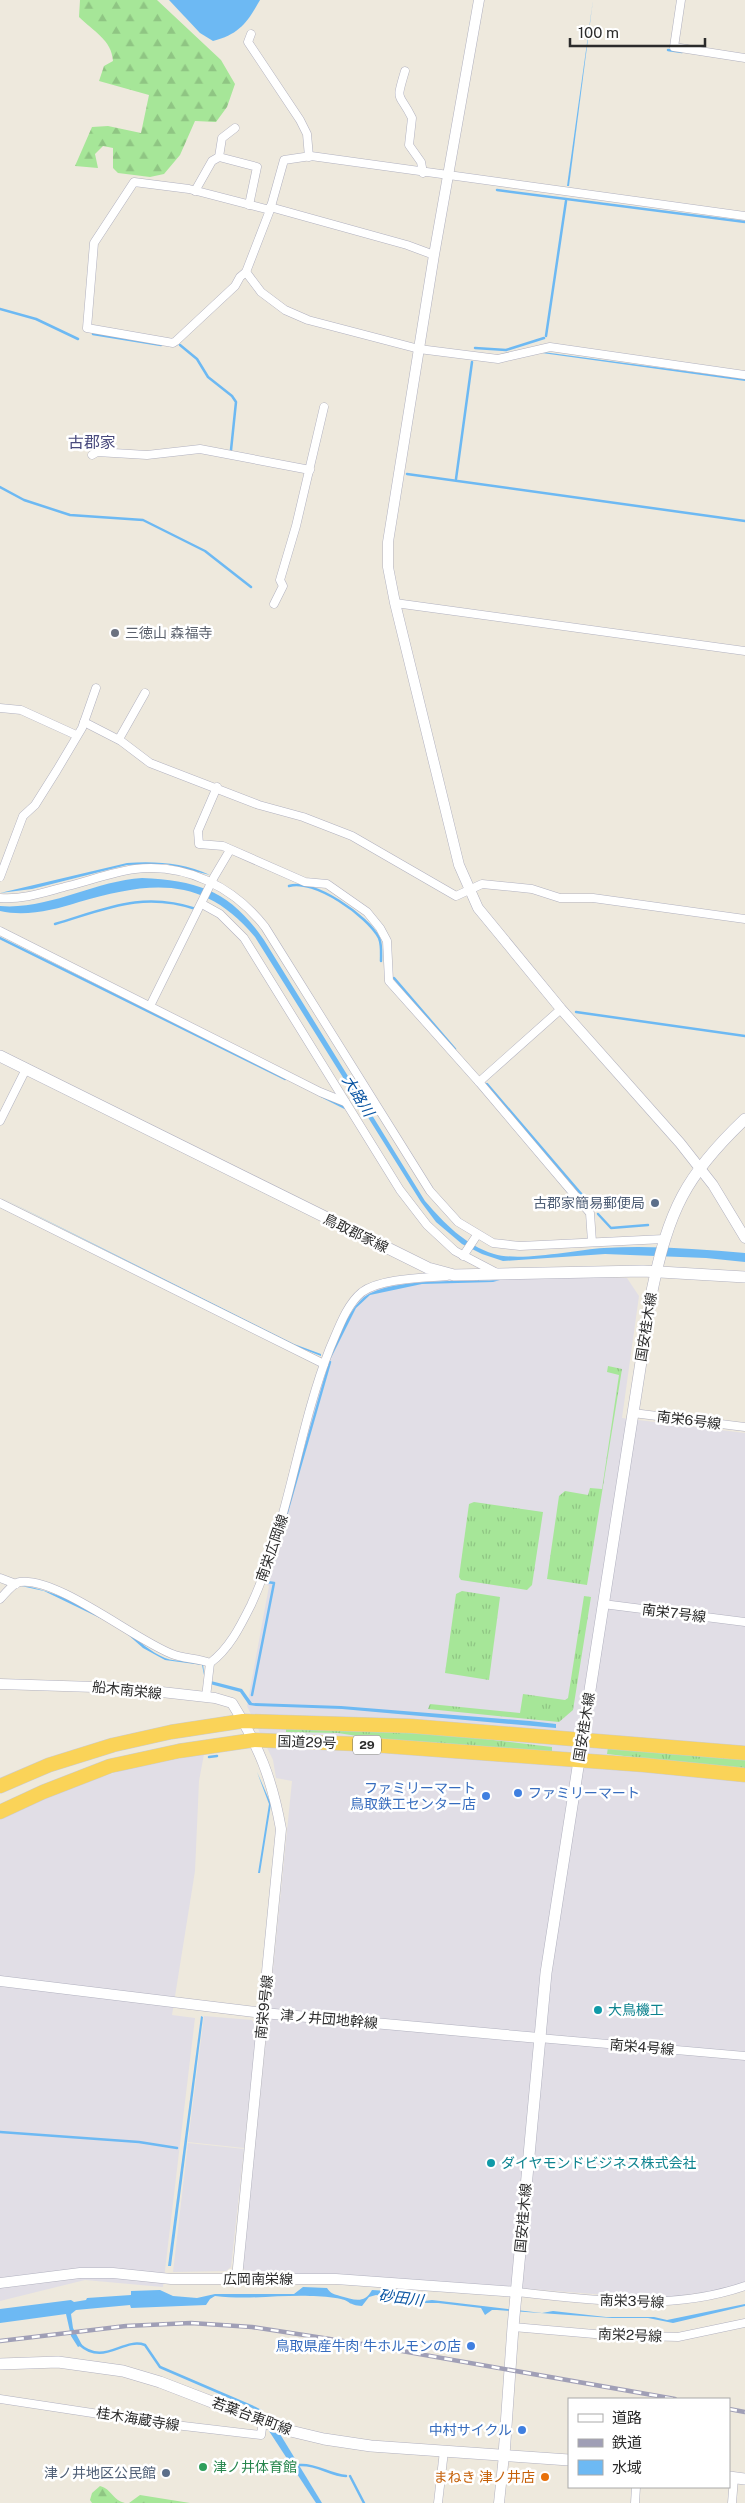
<svg xmlns="http://www.w3.org/2000/svg" width="745" height="2503" font-family="'Public Sans','Noto Sans JP',sans-serif">
<defs>
<pattern id="grass-tufts" width="24" height="20" patternUnits="userSpaceOnUse" patternTransform="scale(1.25)"><rect width="24" height="20" fill="#a6e698"/><path d="M3 7l-1-3M5 7V3M7 7l1-3M15 17l-1-3M17 17v-4M19 17l1-3" fill="none" stroke="#8fc583"/></pattern>
<pattern id="forest-firs" width="22" height="20" patternUnits="userSpaceOnUse" patternTransform="scale(1.25)"><rect width="22" height="20" fill="#a6e698"/><path d="M5 1l3.5 6h-7zM16 11l3.5 6h-7z" fill="#8fc583"/></pattern>
</defs>
<rect width="100%" height="100%" fill="#eee9dd"/>
<g fill="#e1dee6">
<polygon points="589,1277 627,1278 639,1296 622,1418 745,1433 745,2282 726,2289 656,2299 379,2277 248,2273 243,2268 292,1781 276,1778 273,1760 247,1706 269,1586 263,1583 297,1472 325,1369 342,1326 360,1296 371,1289 414,1281"/>
<polygon points="204,1754 199,1781 195,1871 172,2015 195,2018 163,2287 85,2280 0,2301 0,1816 58,1792 126,1769"/>
<polygon points="204,2016 252,2020 257,2026 244,2148 188,2142"/>
<polygon points="188,2143 244,2149 231,2267 226,2271 173,2272"/>
</g>
<g fill="url(#grass-tufts)">
<polygon points="608,1366 622,1369 587,1585 547,1579 559,1496 565,1491 588,1495 590,1488 602,1489 619,1375 607,1372"/>
<polygon points="474,1502 543,1512 532,1585 527,1590 461,1580 459,1577 469,1504"/>
<polygon points="462,1591 500,1597 489,1680 445,1673 456,1594"/>
<polygon points="584,1596 591,1597 573,1710 559,1722 428,1709 430,1704 520,1713 523,1694 565,1700 568,1698"/>
<polygon points="286,1728 341,1728 453,1735 552,1747 552,1753 389,1741 338,1733 286,1732"/>
<polygon points="608,1747 745,1758 745,1770 607,1754"/>
</g>
<g fill="url(#forest-firs)">
<path d="M80,0H157L221,60L235,84L227,107L216,122L195,121L180,155L164,174L150,177L118,173L113,168V148L103,146L95,154L98,168L75,166L92,127L108,126L141,133L149,95L99,81L104,66L113,61C112,40 93,31 79,17Z"/>
<path d="M100,2486C112,2489 112,2500 125,2503H92L90,2500L92,2493Z"/>
<polygon points="140,2495 190,2503 129,2503"/>
</g>
<g fill="#6db9f3">
<path d="M169,0H260C247,23 239,34 213,41L200,33Z"/>
<polygon points="593,0 569,186 567,186"/>
<polygon points="543,352 745,379 745,381 542,353"/>
<path d="M127,863C156,861 184,863 210,875L166,864L127,865L32,889L0,893Z"/>
<path d="M142,878C200,881 230,891 264,940L425,1201C444,1223 465,1245 494,1254C521,1262 574,1250 604,1248C651,1245 698,1249 745,1253V1262L706,1258L605,1254L503,1261L482,1254L462,1244L436,1222L421,1202L255,937C203,874 149,882 79,902C54,910 26,917 0,911V906C49,910 94,881 142,878Z"/>
<polygon points="0,1197 294,1344 321,1354 321,1356 293,1345"/>
<path d="M500,1280L493,1282L422,1284L370,1295L356,1308L330,1360C338,1340 346,1314 362,1299C385,1277 468,1282 500,1280Z"/>
<path d="M21,1586C49,1587 104,1615 127,1632C141,1642 149,1651 165,1658C177,1663 191,1659 203,1664L205,1680L202,1665L165,1660L143,1648L126,1633L104,1620L44,1591Z"/>
<polygon points="211,1681 242,1689 252,1703 341,1706 530,1721 556,1724 556,1728 342,1709 256,1706 249,1705 240,1692 210,1684"/>
<polygon points="257,1772 271,1804 260,1873 258,1873 269,1804"/>
<polygon points="201,2016 203,2017 171,2266 168,2266"/>
<path d="M303,2287L327,2288C331,2294 334,2294 340,2296C353,2299 364,2305 372,2290L388,2291L391,2296L416,2302L432,2300L542,2313L553,2311L606,2317H654L667,2320L745,2304V2306L673,2323L648,2318H612L497,2310H492L485,2315L481,2308L438,2303H414L376,2295L369,2297L362,2306C348,2305 350,2301 341,2299C332,2297 320,2296 310,2296C278,2295 247,2300 215,2296L210,2299L206,2305L131,2308L130,2305L76,2310L71,2314L73,2328L82,2345L78,2347L71,2336L66,2314L0,2323V2309L71,2300L74,2302L86,2300L87,2298L131,2295V2291L160,2290L173,2296L197,2298L215,2294H294Z"/>
<polygon points="269,2431 280,2434 322,2503 316,2503"/>
</g>
<g fill="none" stroke-linecap="round" stroke-linejoin="round">
<g stroke="#6db9f3" stroke-width="2.5">
<polyline points="668,50 682,52"/>
<polyline points="497,190 745,222"/>
<polyline points="0,309 36,319 78,339"/>
<polyline points="93,334 161,345"/>
<polyline points="546,336 566,201"/>
<polyline points="180,345 197,359 208,377 232,396 236,402 231,450"/>
<polyline points="475,348 506,350 544,338"/>
<polyline points="407,474 745,521"/>
<polyline points="456,479 472,362"/>
<polyline points="0,487 24,500 70,515 143,520 205,551 251,587"/>
<path d="M289,886C313,878 368,916 379,938C382,945 381,953 381,961"/>
<path d="M55,924C106,909 142,891 196,909"/>
<polyline points="0,938 285,1079"/>
<polyline points="394,978 455,1049"/>
<polyline points="576,1012 745,1036"/>
<polyline points="487,1084 589,1203"/>
<polyline points="321,1096 347,1109"/>
<polyline points="598,1214 611,1228 648,1225"/>
<polyline points="252,1695 274,1583 267,1582 330,1362"/>
<polyline points="209,1757 217,1756"/>
<polyline points="0,2132 139,2142 177,2148"/>
<path d="M79,2344C104,2367 123,2337 145,2345L160,2367L253,2407L261,2411L264,2415"/>
<path d="M300,2465C318,2464 329,2475 346,2476"/>
<polyline points="350,2476 364,2503"/>
</g>
<g stroke="#b1b1bf" stroke-width="9">
<g id="minor">
<polyline points="681,0 674,47 745,58"/>
<polyline points="251,34 248,42 300,120 307,134 309,157"/>
<path d="M405,71C395,104 399,91 412,118L409,145L421,162L423,173"/>
<polyline points="219,157 257,167 249,205"/>
<polyline points="195,191 212,161 219,157 222,138 235,128"/>
<polyline points="270,207 407,245 434,255"/>
<polyline points="270,210 189,189 134,182 94,243 87,328 173,343 176,341 235,286 240,277 246,272 270,210 284,160 311,156 745,216"/>
<polyline points="246,272 261,292 285,310 308,320 419,349 498,359 550,347 745,375"/>
<polyline points="92,455 97,452 147,455 200,449 310,470"/>
<polyline points="395,603 745,651"/>
<polyline points="274,604 283,586 280,580 296,526 324,407"/>
<polyline points="0,708 21,710 76,735"/>
<polyline points="84,722 121,741 150,763 259,805 303,817 352,836 456,896 482,884 532,889 560,898 593,898 745,919"/>
<polyline points="119,739 145,693"/>
<polyline points="217,787 198,831 199,844 223,846 305,882 327,884 367,912 380,928 387,941 389,981 479,1082 590,1213 592,1242"/>
<polyline points="0,877 23,816 35,805 57,770 82,728 96,688"/>
<path d="M0,898C23,900 45,892 68,886C89,881 112,872 135,869C186,863 234,887 265,927L430,1191L458,1222L493,1243L520,1246L664,1239"/>
<polyline points="202,904 220,914 244,938 400,1190 427,1225 455,1251 497,1273"/>
<polyline points="0,931 320,1092 345,1102"/>
<polyline points="150,1006 214,877 230,850"/>
<polyline points="479,1082 561,1009"/>
<polyline points="0,1121 26,1069"/>
<polyline points="0,1203 324,1364"/>
<polyline points="463,1256 477,1235"/>
<polyline points="633,1413 745,1427"/>
<polyline points="0,1578 16,1584"/>
<path d="M0,1599C5,1594 13,1583 20,1582C58,1577 135,1640 172,1654C184,1659 197,1658 210,1663C229,1649 240,1627 251,1605C289,1523 297,1432 330,1348C338,1330 346,1305 362,1292C381,1278 424,1278 447,1276"/>
<polyline points="603,1604 745,1622"/>
<polyline points="206,1697 210,1663"/>
<polyline points="539,2038 745,2056"/>
<path d="M517,2292C594,2300 670,2312 745,2286"/>
<polyline points="513,2327 606,2335 678,2337 745,2323"/>
<polyline points="0,2399 158,2423 261,2435 263,2421"/>
<polyline points="438,2503 444,2451"/>
<polyline points="635,2503 636,2487"/>
<polyline points="732,2503 734,2478"/>
</g>
</g>
<g stroke="#b1b1bf" stroke-width="11">
<g id="tertiary">
<polyline points="479,0 434,255 388,542 388,567 395,603 459,865 478,908 561,1009 680,1143 713,1185 745,1238"/>
<path d="M0,1684L126,1688L215,1698L232,1703C259,1746 272,1779 281,1829L237,2278"/>
<polyline points="0,1981 263,2013 539,2038"/>
<polyline points="0,2283 80,2273 113,2273 171,2279 336,2279 517,2292"/>
<polyline points="499,2503 504,2455"/>
</g>
</g>
<g stroke="#b1b1bf" stroke-width="12">
<g id="secondary">
<polyline points="0,1056 428,1268 454,1275 643,1271 745,1277"/>
<polyline points="0,2364 58,2362 123,2371 160,2382 282,2429 324,2439 371,2446 569,2460"/>
<path d="M504,2455L513,2327L546,1973L652,1291C669,1210 685,1176 745,1119"/>
<polyline points="729,2477 745,2479"/>
</g>
</g>
<g stroke="#ccc" stroke-width="15">
<g id="trunk">
<polyline points="0,1786 49,1765 113,1745 171,1732 243,1721 411,1726 745,1753"/>
<polyline points="0,1812 43,1792 110,1766 179,1751 254,1740 358,1744 644,1765 745,1775"/>
</g>
</g>
<use href="#minor" stroke="#fff" stroke-width="8"/>
<use href="#tertiary" stroke="#fff" stroke-width="10"/>
<use href="#secondary" stroke="#fff" stroke-width="11"/>
<use href="#trunk" stroke="#fad358" stroke-width="14"/>
<g stroke="#a09fb6" stroke-width="4.5">
<g id="rail">
<polyline points="0,2341 126,2326 191,2323 252,2327 362,2344 675,2399"/>
<polyline points="729,2409 745,2412"/>
</g>
</g>
<use href="#rail" stroke="#fff" stroke-width="2.5" stroke-dasharray="8" stroke-linecap="butt"/>
</g>
<circle fill="#6b7280" stroke="#fff" stroke-width="2" cx="115" cy="633" r="5"/>
<g fill="#5c6f8a" stroke="#fff" stroke-width="2">
<circle cx="655" cy="1203" r="5"/>
<circle cx="166" cy="2473" r="5"/>
</g>
<g fill="#3f7fe0" stroke="#fff" stroke-width="2">
<circle cx="518" cy="1793" r="5"/>
<circle cx="486" cy="1796" r="5"/>
<circle cx="471" cy="2346" r="5"/>
<circle cx="522" cy="2430" r="5"/>
</g>
<g fill="#0f9aa8" stroke="#fff" stroke-width="2">
<circle cx="598" cy="2010" r="5"/>
<circle cx="491" cy="2163" r="5"/>
</g>
<circle fill="#2e9e5b" stroke="#fff" stroke-width="2" cx="203" cy="2467" r="5"/>
<circle fill="#e8710a" stroke="#fff" stroke-width="2" cx="545" cy="2477" r="5"/>
<g text-anchor="middle" stroke-width="5" stroke-linejoin="round" paint-order="stroke">
<rect fill="#fff" stroke="#6b6b6b" stroke-width="1" x="353" y="1735.5" width="28" height="19" rx="4"/>
<g font-size="12" font-weight="bold" fill="#2b2b2b">
<text x="367" y="1749">29</text>
</g>
<g font-size="14" fill="#5b616d" stroke="#fff" text-anchor="start">
<text x="125" y="638">三徳山 森福寺</text>
</g>
<g font-size="14" fill="#4e5e75" stroke="#fff" text-anchor="end">
<text x="645" y="1208">古郡家簡易郵便局</text>
<text x="156" y="2478">津ノ井地区公民館</text>
</g>
<g font-size="14" fill="#2b2b2b" stroke="#fff">
<text transform="translate(356 1233) rotate(26)" y="5">鳥取郡家線</text>
<text transform="translate(646 1327) rotate(-81)" y="5">国安桂木線</text>
<text transform="translate(689 1420) rotate(7)" y="5">南栄6号線</text>
<text transform="translate(272 1548) rotate(-71)" y="5">南栄広岡線</text>
<text transform="translate(674 1613) rotate(7)" y="5">南栄7号線</text>
<text transform="translate(127 1690) rotate(6)" y="5">船木南栄線</text>
<text transform="translate(584 1727) rotate(-81)" y="5">国安桂木線</text>
<text transform="translate(307 1742) rotate(2)" y="5">国道29号</text>
<text transform="translate(264 2007) rotate(-84)" y="5">南栄9号線</text>
<text transform="translate(329 2019) rotate(5)" y="5">津ノ井団地幹線</text>
<text transform="translate(642 2047) rotate(5)" y="5">南栄4号線</text>
<text transform="translate(523 2218) rotate(-85)" y="5">国安桂木線</text>
<text x="258" y="2284">広岡南栄線</text>
<text transform="translate(632 2301) rotate(2)" y="5">南栄3号線</text>
<text transform="translate(630 2335) rotate(2)" y="5">南栄2号線</text>
<text transform="translate(252 2416) rotate(20)" y="5">若葉台東町線</text>
<text transform="translate(138 2419) rotate(9)" y="5">桂木海蔵寺線</text>
</g>
<g font-size="14" fill="#366cbe" stroke="#fff" text-anchor="end">
<text x="476" y="1793">ファミリーマート<tspan x="476" dy="16">鳥取鉄工センター店</tspan></text>
<text x="528" y="1798" text-anchor="start">ファミリーマート</text>
<text x="461" y="2351">鳥取県産牛肉 牛ホルモンの店</text>
<text x="512" y="2435">中村サイクル</text>
</g>
<g font-size="14" fill="#0d838f" stroke="#fff" text-anchor="start">
<text x="608" y="2015">大鳥機工</text>
<text x="501" y="2168">ダイヤモンドビジネス株式会社</text>
</g>
<g font-size="14" fill="#27864d" stroke="#fff" text-anchor="start">
<text x="213" y="2472">津ノ井体育館</text>
</g>
<g font-size="14" fill="#c56008" stroke="#fff" text-anchor="end">
<text x="535" y="2482">まねき 津ノ井店</text>
</g>
<g font-size="15" font-style="italic" fill="#0954a2" stroke="#fff">
<text transform="translate(358 1096) rotate(58)" y="5">大路川</text>
<text transform="translate(401 2298) rotate(7)" y="5">砂田川</text>
</g>
<g font-size="16" fill="#4a4b7e" stroke="#fff">
<text x="92" y="448">古郡家</text>
</g>
</g>
<rect x="568" y="2398" width="162" height="90" fill="#ffffff" stroke="#aaaaaa"/>
<rect x="578" y="2414" width="25" height="8" fill="#ffffff" stroke="#aaaaaa"/>
<text x="612" y="2423" font-size="15" fill="#2b2b2b">道路</text>
<rect x="578" y="2439" width="25" height="8" fill="#a09fb6" stroke="#aaaaaa"/>
<text x="612" y="2448" font-size="15" fill="#2b2b2b">鉄道</text>
<rect x="578" y="2460" width="25" height="15" fill="#6db9f3" stroke="#aaaaaa"/>
<text x="612" y="2473" font-size="15" fill="#2b2b2b">水域</text>
<path d="M570 38v8h135v-8" fill="none" stroke="#2b2b2b" stroke-width="2.5"/>
<text x="578" y="38" font-size="15" fill="#2b2b2b" stroke="#ffffff" stroke-width="4" paint-order="stroke">100 m</text>
</svg>
